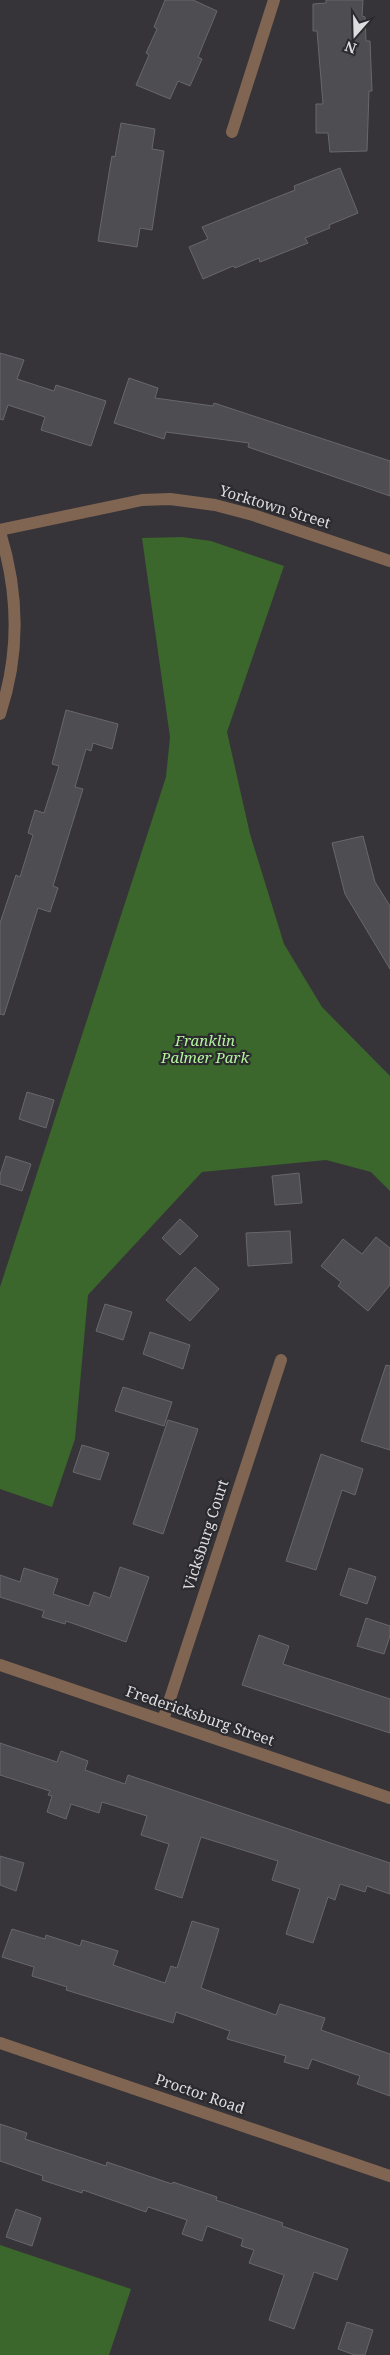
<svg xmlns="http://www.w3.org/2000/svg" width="390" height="2355" font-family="'Noto Serif',serif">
<rect width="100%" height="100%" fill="#363438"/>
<g fill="#3b662c">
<polygon points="182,537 211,541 284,566 227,732 250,834 284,944 322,1007 390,1076 390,1191 371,1172 326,1160 202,1172 88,1295 75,1439 52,1507 0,1489 0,1287 166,777 170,737 142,538"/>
<polygon points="0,2245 131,2289 109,2355 0,2355"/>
</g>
<g fill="#4d4d52" stroke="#67676d">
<polygon points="165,0 193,0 217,11 198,57 202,59 190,86 178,81 170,99 136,85 149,55 146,53 157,29 154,27"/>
<polygon points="326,0 363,0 362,16 365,17 366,41 370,41 372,91 369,91 367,151 330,152 328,133 316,133 316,104 323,104 317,31 313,31 313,4 326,3"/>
<polygon points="121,123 155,129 152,149 164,151 152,230 140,228 137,247 98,241 110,167 112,156 115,157"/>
<polygon points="340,168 358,213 329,225 330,228 305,238 308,243 260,262 259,258 235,268 233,266 203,279 189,247 208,239 202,227 295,190 294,186"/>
<polygon points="0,353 24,360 17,379 54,391 56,385 106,401 91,446 41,430 45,417 8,405 3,420 0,419"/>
<polygon points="129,378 158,388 155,398 213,406 214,403 390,461 390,496 248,447 249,443 166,432 164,439 114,423"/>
<polygon points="66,710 118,724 112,749 93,743 91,751 86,749 75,787 83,789 53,886 58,888 50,912 38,908 4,1015 0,1014 0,923 16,875 20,877 33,835 28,833 35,810 44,813 59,766 52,764"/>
<polygon points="363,836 375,882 390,906 390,969 345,894 332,843"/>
<polygon points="27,1092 54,1100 46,1128 19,1119"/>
<polygon points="6,1156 31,1164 22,1191 0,1184 0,1175"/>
<polygon points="299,1173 302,1203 275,1205 272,1176"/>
<polygon points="180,1219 198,1236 180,1255 162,1238"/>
<polygon points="290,1231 292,1263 248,1266 246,1233"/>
<polygon points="376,1237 390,1248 390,1285 368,1311 338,1286 341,1282 321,1266 343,1239 362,1254"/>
<polygon points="195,1267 219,1289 190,1321 166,1300"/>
<polygon points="105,1304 132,1312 123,1340 96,1331"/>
<polygon points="150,1332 190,1345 183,1369 143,1354"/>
<polygon points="386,1365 390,1366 390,1450 361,1441"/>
<polygon points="123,1387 172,1402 164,1426 115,1411"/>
<polygon points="168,1420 198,1429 163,1534 133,1524"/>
<polygon points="82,1445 109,1453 100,1480 73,1472"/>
<polygon points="321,1454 363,1469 355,1495 342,1490 316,1570 286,1561"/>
<polygon points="120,1567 149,1577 126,1642 66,1621 65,1624 42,1617 44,1611 0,1597 0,1575 20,1582 24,1568 58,1579 53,1594 89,1606 94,1592 110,1598"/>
<polygon points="349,1568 376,1577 367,1604 340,1595"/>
<polygon points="366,1618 390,1626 390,1636 384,1654 357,1646"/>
<polygon points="259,1635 289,1646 283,1664 390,1699 390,1733 242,1685"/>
<polygon points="0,1743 57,1762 61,1751 88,1761 85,1770 125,1784 128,1775 390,1863 390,1894 367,1886 365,1892 340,1884 335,1900 328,1897 313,1943 286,1934 300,1889 272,1880 278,1861 201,1837 182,1898 155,1889 169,1844 141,1835 147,1816 102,1802 99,1813 71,1804 66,1819 47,1812 52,1796 48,1795 50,1791 0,1775"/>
<polygon points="0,1856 24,1863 16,1891 0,1885"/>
<polygon points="192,1921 219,1929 201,1988 276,2015 280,2004 325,2018 321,2030 390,2054 390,2096 357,2084 360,2076 312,2059 308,2069 284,2062 286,2056 227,2039 230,2031 176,2012 173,2023 66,1990 67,1987 32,1976 34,1967 2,1957 12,1929 45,1939 46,1935 80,1946 82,1940 118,1951 113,1965 165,1983 171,1966 177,1968"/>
<polygon points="0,2124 27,2133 25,2139 106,2166 107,2162 172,2184 173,2182 217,2197 216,2200 283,2223 282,2226 348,2249 337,2280 314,2272 294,2329 269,2320 284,2275 249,2263 254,2250 241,2246 243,2239 207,2226 202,2241 182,2234 187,2220 148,2207 146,2212 83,2190 82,2193 42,2180 43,2176 0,2161"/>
<polygon points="16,2209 41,2218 32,2246 6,2237"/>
<polygon points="347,2322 373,2330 365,2355 355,2355 338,2349"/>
</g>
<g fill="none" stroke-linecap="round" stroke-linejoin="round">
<g stroke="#806552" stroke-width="12">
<polyline points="232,132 274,0"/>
<polyline points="0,530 142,500 170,499 215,505 253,515 390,561"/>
<path d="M0,532C19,593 20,654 0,714"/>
<polyline points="0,1665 390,1798"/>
<polyline points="163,1720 281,1360"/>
<polyline points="0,2043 390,2176"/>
</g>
</g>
<g text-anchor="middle" stroke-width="4.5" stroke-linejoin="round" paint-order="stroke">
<g font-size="15" fill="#dddcdf" stroke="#2b2a2e">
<text transform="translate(275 507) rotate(17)" y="5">Yorktown Street</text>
<text transform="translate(206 1535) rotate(-72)" y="5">Vicksburg Court</text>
<text transform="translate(200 1716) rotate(19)" y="5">Fredericksburg Street</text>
<text transform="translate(200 2094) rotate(19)" y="5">Proctor Road</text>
</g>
<g font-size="15" font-style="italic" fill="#b3f39e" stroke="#2b2a2e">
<text x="205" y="1046">Franklin<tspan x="205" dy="17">Palmer Park</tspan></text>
</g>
</g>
<g transform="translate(355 35) rotate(200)" stroke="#2b2a2e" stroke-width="4" paint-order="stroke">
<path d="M0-4L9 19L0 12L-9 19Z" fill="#dddcdf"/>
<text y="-8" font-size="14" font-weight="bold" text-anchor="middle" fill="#dddcdf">N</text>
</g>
</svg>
